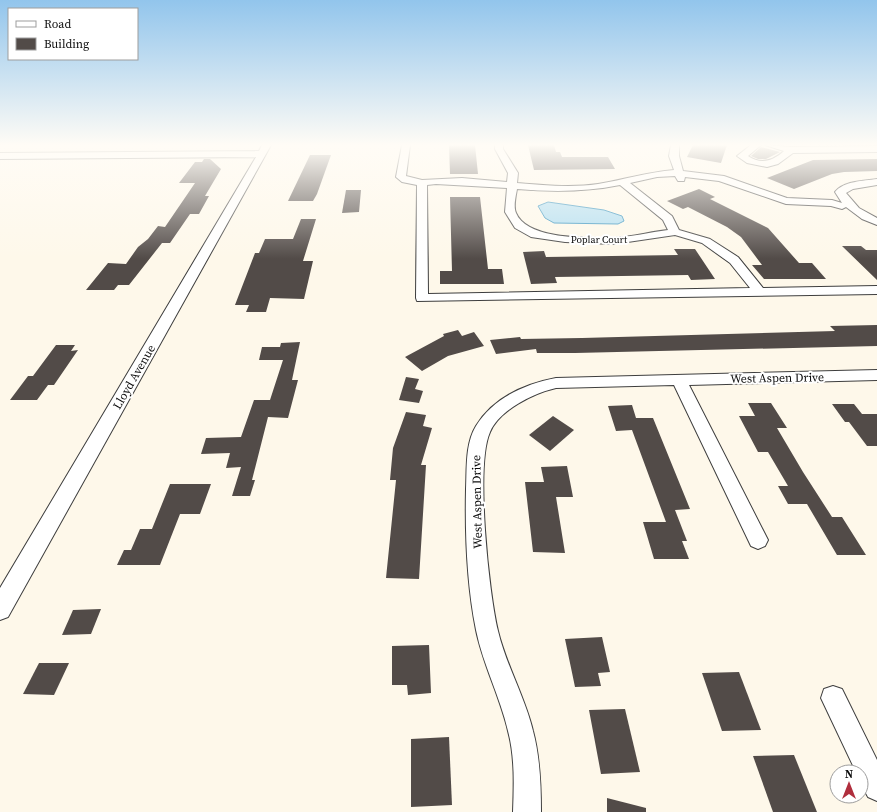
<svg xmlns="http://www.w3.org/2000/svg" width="877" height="812" font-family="'Source Serif 4',serif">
<rect width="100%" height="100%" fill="#fef8ea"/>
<polygon fill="#b2def1" stroke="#3f98c3" points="548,202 604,210 622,216 624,221 618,224 554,223 545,218 538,206"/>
<g fill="#524b48">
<polygon points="449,145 475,145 478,174 450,174"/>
<polygon points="528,145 554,145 556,152 560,152 562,157 608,157 615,169 534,170"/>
<polygon points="693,145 727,145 721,163 687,157"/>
<polygon points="761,147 780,152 766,159 758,159 751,156"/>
<polygon points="310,155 331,155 317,194 313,201 288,201"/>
<polygon points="204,159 210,159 221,169 205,196 209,196 199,214 190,214 170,243 162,243 129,285 118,285 114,290 86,290 108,263 126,264 138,247 148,239 158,226 165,227 195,183 179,183 195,162 202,162"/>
<polygon points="877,159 877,171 844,172 832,174 794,189 767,178 813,160"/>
<polygon points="699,189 715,197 710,199 768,228 799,263 812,263 826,279 764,279 752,265 762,265 741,237 727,227 688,207 683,209 667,201"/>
<polygon points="346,190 361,190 359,212 342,213"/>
<polygon points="450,197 480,197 488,269 502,269 504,284 440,284 440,271 452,271"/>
<polygon points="301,219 316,219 303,261 313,261 304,299 270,298 266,312 246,312 249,305 235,305 255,253 259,253 265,239 293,239"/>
<polygon points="842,246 861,246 866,250 877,250 877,280"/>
<polygon points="674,249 695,249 715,279 691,280 688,275 555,277 557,283 531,284 523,252 544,251 546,257 678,255"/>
<polygon points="877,325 877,346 575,353 537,353 536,349 496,354 490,340 520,337 521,339 582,338 835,331 830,326"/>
<polygon points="458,330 462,336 474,332 484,346 448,356 422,371 405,357 444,336 443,334"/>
<polygon points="300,342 292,380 298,380 288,418 268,417 252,480 255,480 250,496 232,496 241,467 226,468 230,453 201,454 206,438 241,437 254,400 270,400 283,360 259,360 262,347 280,347 281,343"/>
<polygon points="56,345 75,345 71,351 78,350 54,385 48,385 37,400 10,400 28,376 33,376"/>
<polygon points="406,377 419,379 415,389 423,391 419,403 399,400"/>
<polygon points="748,403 771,403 787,428 777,428 803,472 832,517 842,517 866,555 837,555 807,504 788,504 778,486 788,486 768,452 758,452 739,416 755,416"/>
<polygon points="832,404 854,404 862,414 877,414 877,446 867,446 849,422 845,422"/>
<polygon points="632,405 636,418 653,418 690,509 675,510 687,541 682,541 689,559 654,559 643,522 666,522 632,430 616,431 608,406"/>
<polygon points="406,412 426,415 423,426 432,428 421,465 426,465 419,579 386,578 396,480 390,480 393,448"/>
<polygon points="553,416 574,430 550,451 529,435"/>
<polygon points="567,466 573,497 556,497 565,553 533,552 525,482 544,482 541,467"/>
<polygon points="170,484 211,484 200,514 180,514 160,565 117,565 124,550 131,550 140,529 152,529"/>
<polygon points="101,609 91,634 62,635 73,610"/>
<polygon points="602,637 610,672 598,673 601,686 575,687 565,639"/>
<polygon points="429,645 431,693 408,695 407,685 392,685 392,646"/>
<polygon points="39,663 69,663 54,695 23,694"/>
<polygon points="739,672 761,730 722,731 702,673"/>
<polygon points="625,709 640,772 601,774 589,710"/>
<polygon points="449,737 452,805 411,807 411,739"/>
<polygon points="794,755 817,812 773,812 753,756"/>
<polygon points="607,798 646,808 646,812 607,812"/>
</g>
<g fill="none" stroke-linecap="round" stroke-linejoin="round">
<g stroke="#3e3e3e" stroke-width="2">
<g id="street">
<polygon points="262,145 271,145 8,617 0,620 0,588 256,157 0,159 0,153 259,151"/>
<path d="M402,145H410L406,176L422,180L462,178L507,182L508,173L495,149V145H503V149L518,173L517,183C543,185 571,188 598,184C623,180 648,172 674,170L669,156L671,145H679V156L683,171L724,176L787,198L832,200L842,203L835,192C844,181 863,181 877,179V185L853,189L846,193L859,208L877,218V225L862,219L846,207L842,209L831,206L786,204L719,181L685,177L684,181H678L675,176L657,177L630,183L672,216L679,230L710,239L738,257L763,288L877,286V294L417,301L416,298L417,185L402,182L396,177ZM436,184L507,188L505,212L515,228L531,237L565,242L614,244L675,235L702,243L730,263L750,288L428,294L427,185ZM620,185L663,220L668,230C650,232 631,237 613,238C588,238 527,240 516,213C513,207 516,195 517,189C552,192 586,192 620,185Z"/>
<path d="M751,145H761L748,156C761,165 773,161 784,151L765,145L791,147L877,146V152L793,153L778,164L767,167L747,163L737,156Z"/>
<path d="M877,370V380L689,385L768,540L765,546L758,549L751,546L674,385L556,388C534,393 499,410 490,432C475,465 489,594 498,631C506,665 525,697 533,731C540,757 541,785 541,812H513C514,785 515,757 508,731C500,696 483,665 476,630C467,585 465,535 466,489C467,469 465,444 476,426C493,398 525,384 556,378Z"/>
<polygon points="833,686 842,689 877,760 877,801 868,797 861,784 861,772 856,772 821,698 824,689"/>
</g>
</g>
<use href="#street" fill="#fff" fill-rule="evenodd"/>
</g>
<linearGradient id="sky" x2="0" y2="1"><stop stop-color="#92c5ec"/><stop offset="0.56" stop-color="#fffcf6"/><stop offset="1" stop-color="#fffcf6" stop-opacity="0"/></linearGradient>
<rect width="877" height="259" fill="url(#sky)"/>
<g text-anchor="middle" stroke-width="4" stroke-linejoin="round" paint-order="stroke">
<g font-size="10" fill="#0b0b0b" stroke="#fff">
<text x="599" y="243">Poplar Court</text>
</g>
<g font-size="12" fill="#0b0b0b" stroke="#fff">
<text transform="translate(134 377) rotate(-60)" y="4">Lloyd Avenue</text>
<text transform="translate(777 378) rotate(-1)" y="4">West Aspen Drive</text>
<text transform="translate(477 502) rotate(-91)" y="4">West Aspen Drive</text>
</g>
</g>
<rect x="8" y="8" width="130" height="52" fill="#ffffff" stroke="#9d9d9d"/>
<rect x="16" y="21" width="20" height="6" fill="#ffffff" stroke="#9d9d9d"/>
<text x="44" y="28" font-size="12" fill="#0b0b0b">Road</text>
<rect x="16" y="38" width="20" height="12" fill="#524b48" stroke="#9d9d9d"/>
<text x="44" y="48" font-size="12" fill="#0b0b0b">Building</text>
<g transform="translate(849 784)"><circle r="19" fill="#ffffff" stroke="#9d9d9d"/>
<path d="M0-3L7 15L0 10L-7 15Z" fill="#b02e3d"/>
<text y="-6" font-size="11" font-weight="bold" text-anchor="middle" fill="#0b0b0b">N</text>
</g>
</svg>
